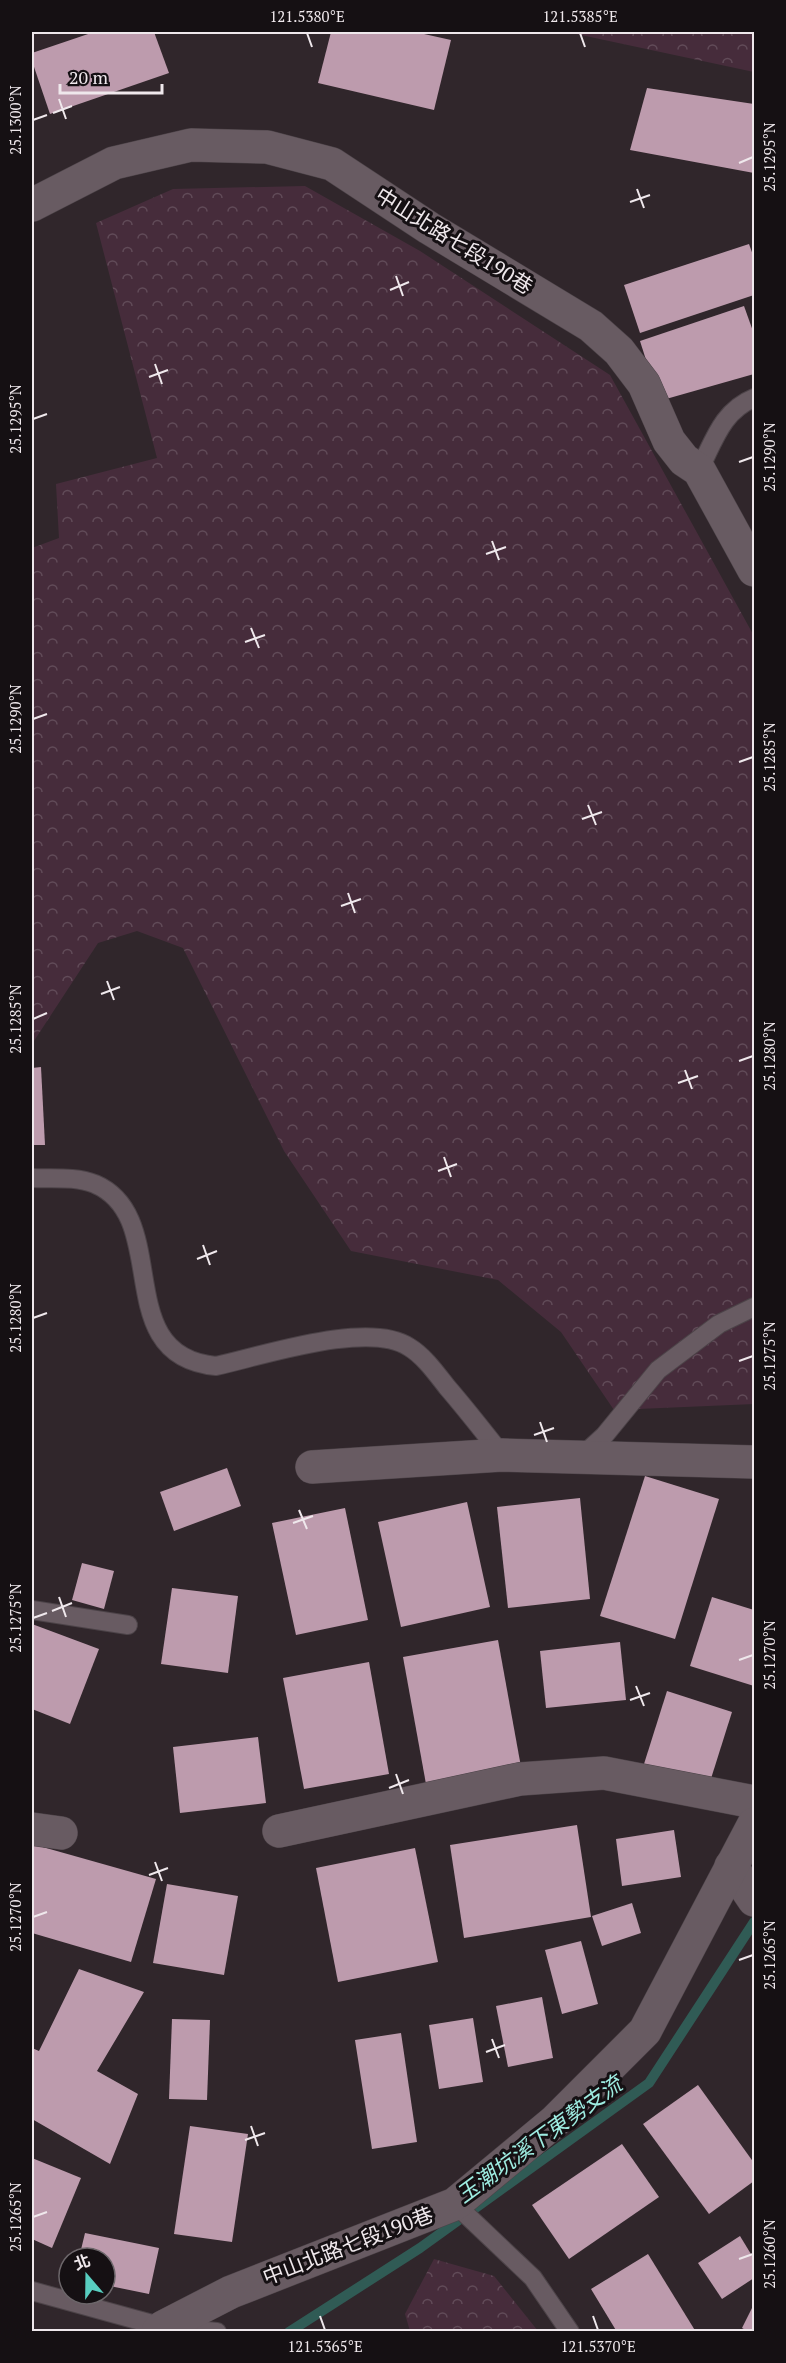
<svg xmlns="http://www.w3.org/2000/svg" width="786" height="2363" font-family="'PT Serif','Noto Sans TC',serif">
<defs>
<pattern id="forest-crowns" width="20" height="18" patternUnits="userSpaceOnUse" patternTransform="scale(1.5)"><rect width="20" height="18" fill="#462c3b"/><path d="M2 6a3 3 0 1 1 6 0M12 15a3 3 0 1 1 6 0" fill="none" stroke="#614b58"/></pattern>
</defs>
<rect width="100%" height="100%" fill="#30262b"/>
<g fill="url(#forest-crowns)">
<polygon points="567,32 754,32 754,72"/>
<polygon points="305,186 420,251 610,375 754,636 754,1404 614,1410 561,1332 498,1280 351,1251 284,1151 183,948 137,931 98,943 32,1044 32,548 59,538 56,484 157,458 96,223 173,189"/>
<polygon points="434,2259 494,2276 538,2331 410,2331 405,2314"/>
</g>
<g fill="none" stroke-linecap="round" stroke-linejoin="round">
<polyline stroke="#305b55" stroke-width="10" points="289,2332 420,2248 649,2083 754,1922"/>
</g>
<g fill="#bd9bad">
<polygon points="94,32 154,32 169,73 50,114 32,61 32,53"/>
<polygon points="331,32 415,32 451,40 434,110 318,83"/>
<polygon points="647,88 754,104 754,173 630,150"/>
<polygon points="749,244 754,258 754,295 640,333 624,285"/>
<polygon points="744,306 754,334 754,374 659,401 640,341"/>
<polygon points="41,1067 45,1145 32,1145 32,1068"/>
<polygon points="227,1468 241,1506 174,1531 160,1492"/>
<polygon points="645,1476 719,1499 675,1639 600,1616"/>
<polygon points="580,1498 590,1599 508,1608 497,1507"/>
<polygon points="467,1502 490,1607 401,1627 378,1522"/>
<polygon points="345,1508 368,1620 296,1635 272,1523"/>
<polygon points="82,1563 114,1571 104,1609 72,1600"/>
<polygon points="172,1588 238,1596 228,1673 161,1664"/>
<polygon points="712,1597 754,1610 754,1686 690,1666"/>
<polygon points="32,1624 99,1649 70,1724 32,1709"/>
<polygon points="498,1640 521,1767 426,1784 403,1657"/>
<polygon points="620,1642 626,1700 546,1708 540,1651"/>
<polygon points="369,1662 389,1774 304,1789 283,1678"/>
<polygon points="667,1691 732,1712 709,1785 644,1764"/>
<polygon points="258,1737 266,1803 180,1813 173,1747"/>
<polygon points="577,1825 591,1917 464,1938 450,1845"/>
<polygon points="674,1830 681,1877 622,1886 616,1839"/>
<polygon points="32,1844 156,1879 131,1962 32,1933"/>
<polygon points="415,1848 438,1962 338,1982 316,1868"/>
<polygon points="167,1884 238,1896 224,1975 153,1963"/>
<polygon points="632,1903 641,1933 602,1946 592,1916"/>
<polygon points="581,1941 598,2004 562,2014 545,1950"/>
<polygon points="79,1969 144,1992 97,2071 138,2094 110,2164 32,2119 32,2048 39,2051"/>
<polygon points="542,1997 553,2058 508,2067 496,2006"/>
<polygon points="473,2018 483,2082 439,2089 429,2025"/>
<polygon points="172,2019 210,2020 207,2100 169,2099"/>
<polygon points="401,2033 417,2142 372,2149 355,2040"/>
<polygon points="698,2085 754,2163 754,2181 709,2214 643,2124"/>
<polygon points="190,2126 248,2134 232,2242 174,2234"/>
<polygon points="622,2144 659,2197 569,2259 532,2205"/>
<polygon points="32,2158 81,2178 52,2248 32,2239"/>
<polygon points="85,2233 159,2248 149,2294 105,2285 105,2258 79,2258"/>
<polygon points="740,2236 754,2259 754,2278 722,2299 698,2263"/>
<polygon points="648,2254 696,2332 617,2332 591,2289"/>
<polygon points="754,2304 754,2332 749,2332 742,2328"/>
</g>
<g fill="none" stroke-linecap="round" stroke-linejoin="round">
<g stroke="#4c4348" stroke-width="20">
<g id="service">
<path d="M699,470C714,441 722,411 754,398"/>
<path d="M32,1178C52,1179 75,1176 95,1184C174,1218 108,1356 216,1366C262,1356 369,1320 409,1347C424,1356 436,1373 447,1387C466,1409 484,1432 502,1455"/>
<polyline points="581,1457 604,1436 658,1370 719,1324 754,1307"/>
<polyline points="32,1610 128,1625"/>
<polyline points="455,2204 533,2278 570,2332"/>
<polyline points="32,2291 163,2327 217,2332"/>
</g>
</g>
<g stroke="#4c4348" stroke-width="34">
<g id="minor">
<polyline points="32,205 114,163 191,145 267,147 332,164 429,228 591,326 619,351 644,384 669,441 684,460 699,470 754,570"/>
<polyline points="312,1467 502,1455 754,1462"/>
<polyline points="32,1829 61,1833"/>
<polyline points="279,1831 520,1779 604,1773 754,1802"/>
<polyline points="731,1866 754,1900"/>
<polyline points="158,2332 163,2327 231,2292 455,2204 555,2121 645,2031 754,1824"/>
</g>
</g>
<use href="#service" stroke="#685b62" stroke-width="18"/>
<use href="#minor" stroke="#685b62" stroke-width="33"/>
</g>
<path fill="none" stroke="#efe8ec" stroke-width="2" d="M307,33L312,47M580,33L585,47M59,99L66,119M53,113L72,106M33,120L47,115M739,163L753,157M637,189L644,208M630,202L650,195M396,276L403,296M390,290L409,282M155,364L162,384M149,377L168,370M33,419L47,414M739,462L753,457M492,541L499,560M486,554L506,547M251,628L259,648M245,642L265,635M33,719L47,714M739,762L753,757M588,805L596,825M582,819L602,812M348,893L355,913M341,906L361,899M107,981L114,1000M101,994L120,987M33,1019L47,1013M739,1061L753,1056M685,1070L692,1089M678,1083L698,1076M444,1157L451,1177M438,1171L457,1164M203,1245L210,1265M197,1259L217,1251M33,1318L47,1313M739,1361L753,1356M540,1422L547,1442M534,1435L554,1428M299,1510L307,1529M293,1523L313,1516M59,1597L66,1617M52,1611L72,1603M33,1618L47,1613M739,1660L753,1655M636,1686L644,1706M630,1700L650,1693M396,1774L403,1794M389,1788L409,1780M155,1862L162,1881M149,1875L168,1868M33,1917L47,1912M739,1960L753,1955M492,2039L499,2058M486,2052L505,2045M251,2126L258,2146M245,2140L265,2133M33,2217L47,2212M739,2259L753,2254M320,2316L325,2330M593,2316L598,2330"/>
<g text-anchor="middle" stroke-width="6" stroke-linejoin="round" paint-order="stroke">
<g font-size="21" fill="#efe8ec" stroke="#151013">
<text transform="translate(454 241) rotate(32)" y="7">中山北路七段190巷</text>
<text transform="translate(348 2246) rotate(-21)" y="7">中山北路七段190巷</text>
</g>
<g font-size="22" font-style="italic" fill="#9eece1" stroke="#151013">
<text transform="translate(539 2139) rotate(-36)" y="8">玉潮坑溪下東勢支流</text>
</g>
</g>
<rect width="786" height="2363" fill="none" stroke="#151013" stroke-width="66"/>
<g transform="translate(87 2276) rotate(340)"><circle r="28" fill="#151013" stroke="#6c666a" stroke-width="1.5"/>
<path d="M0-4.5L10 22L0 15L-10 22Z" fill="#58cec0"/>
<text y="-9" font-size="16" font-weight="bold" text-anchor="middle" fill="#efe8ec">北</text>
</g>
<path d="M60 84v9h102v-9" fill="none" stroke="#efe8ec" stroke-width="3"/>
<text x="69" y="84" font-size="18" fill="#efe8ec" stroke="#151013" stroke-width="4.5" paint-order="stroke">20 m</text>
<rect x="33" y="33" width="720" height="2297" fill="none" stroke="#efe8ec" stroke-width="2"/>
<g font-size="15" text-anchor="middle" fill="#efe8ec">
<text x="307" y="22">121.5380°E</text>
<text x="580" y="22">121.5385°E</text>
<text transform="translate(16 120) rotate(-90)" y="5">25.1300°N</text>
<text transform="translate(770 157) rotate(-90)" y="5">25.1295°N</text>
<text transform="translate(16 419) rotate(-90)" y="5">25.1295°N</text>
<text transform="translate(770 457) rotate(-90)" y="5">25.1290°N</text>
<text transform="translate(16 719) rotate(-90)" y="5">25.1290°N</text>
<text transform="translate(770 757) rotate(-90)" y="5">25.1285°N</text>
<text transform="translate(16 1019) rotate(-90)" y="5">25.1285°N</text>
<text transform="translate(770 1056) rotate(-90)" y="5">25.1280°N</text>
<text transform="translate(16 1318) rotate(-90)" y="5">25.1280°N</text>
<text transform="translate(770 1356) rotate(-90)" y="5">25.1275°N</text>
<text transform="translate(16 1618) rotate(-90)" y="5">25.1275°N</text>
<text transform="translate(770 1655) rotate(-90)" y="5">25.1270°N</text>
<text transform="translate(16 1917) rotate(-90)" y="5">25.1270°N</text>
<text transform="translate(770 1955) rotate(-90)" y="5">25.1265°N</text>
<text transform="translate(16 2217) rotate(-90)" y="5">25.1265°N</text>
<text transform="translate(770 2254) rotate(-90)" y="5">25.1260°N</text>
<text x="325" y="2352">121.5365°E</text>
<text x="598" y="2352">121.5370°E</text>
</g>
</svg>
